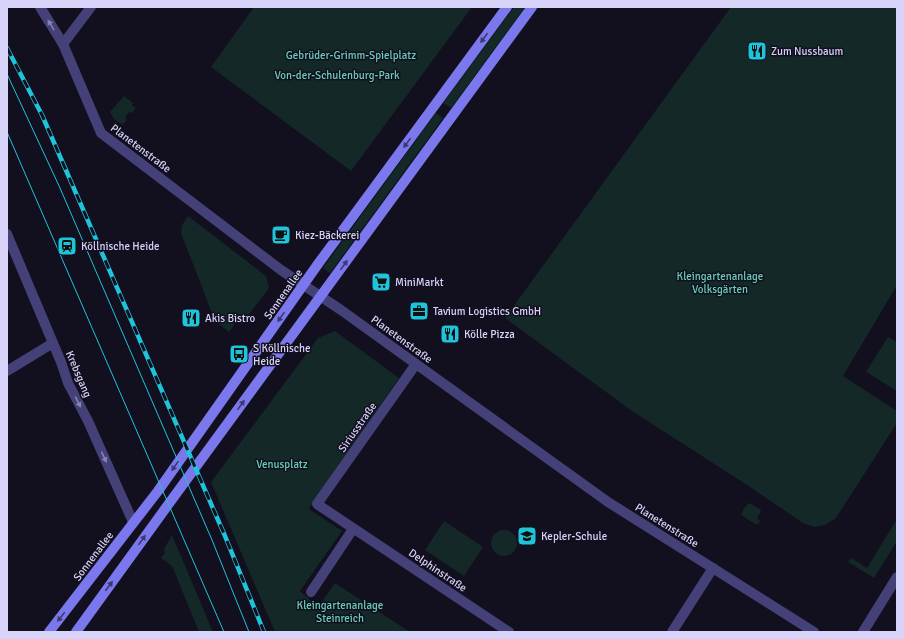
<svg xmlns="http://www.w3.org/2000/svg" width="904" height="639" font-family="Signika,sans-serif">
<rect width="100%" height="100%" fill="#120f1f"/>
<g fill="#132827">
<polygon points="254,7 472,7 351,171 211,67"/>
<polygon points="514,7 525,7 451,108 443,103"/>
<polygon points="731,7 897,7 897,285 843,376 897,411 897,423 836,518 825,525 814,527 803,523 747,485 632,411 505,318"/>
<polygon points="124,96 133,103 132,105 136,108 132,113 129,112 125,118 127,120 123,125 114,119 110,112"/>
<polygon points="436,113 443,118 330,273 323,268"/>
<polygon points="188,216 266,276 269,288 242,324 237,321 229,332 215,321 181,233 182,225"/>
<polygon points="335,331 399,378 318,494 309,509 342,531 300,591 318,607 335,583 410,632 275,632 211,482 318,338"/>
<polygon points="888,337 897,342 897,391 866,372"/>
<polygon points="749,503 760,509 761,512 757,518 760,521 759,524 755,524 741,515 744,508"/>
<polygon points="897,519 897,541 874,578 848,562 851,558 867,568"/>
<polygon points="444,521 483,547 464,576 425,550"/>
<circle cx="504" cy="543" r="13"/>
<polygon points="172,535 213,632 199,632 172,566 161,558 165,553 164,549"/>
</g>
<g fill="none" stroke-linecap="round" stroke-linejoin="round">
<g stroke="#434177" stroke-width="10">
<polyline points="40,7 63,44 101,133 281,270 341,310 608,502 814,632"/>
<polyline points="63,44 91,7"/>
<polyline points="7,234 61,362 68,383 88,421 133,522"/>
<polyline points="416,364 317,504 509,632"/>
<polyline points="7,371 53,343"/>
<polyline points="311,592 353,529"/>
<polyline points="672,632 713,568"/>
<polyline points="863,632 897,577"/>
</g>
<g stroke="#7b77ec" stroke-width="10">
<polyline points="49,632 158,491 318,264 507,7"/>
<polyline points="76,632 165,509 532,7"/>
</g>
<g stroke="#1ec5da" stroke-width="1">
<polyline points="7,74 60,188 212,540 249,632"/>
<polyline points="7,132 224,632"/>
</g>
<g stroke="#1ec5da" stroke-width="4.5">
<polyline id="rail" points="7,48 42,115 225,536 264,632"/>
</g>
<use href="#rail" stroke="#120f1f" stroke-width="3" stroke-dasharray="9" stroke-linecap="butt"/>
</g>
<defs><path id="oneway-solid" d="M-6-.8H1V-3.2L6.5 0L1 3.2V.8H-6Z"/></defs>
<g fill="#8683b2">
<use href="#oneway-solid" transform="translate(51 25) rotate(-122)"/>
<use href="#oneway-solid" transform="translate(78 402) rotate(63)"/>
<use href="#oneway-solid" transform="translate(104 457) rotate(65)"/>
</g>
<g fill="#3c3971">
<use href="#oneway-solid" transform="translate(484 38) rotate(126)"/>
<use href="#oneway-solid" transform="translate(407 143) rotate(126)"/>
<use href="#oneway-solid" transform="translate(344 265) rotate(-54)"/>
<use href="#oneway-solid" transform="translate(281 317) rotate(125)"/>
<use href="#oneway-solid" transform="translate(241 405) rotate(-54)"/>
<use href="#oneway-solid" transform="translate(175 466) rotate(125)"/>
<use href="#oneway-solid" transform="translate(142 540) rotate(-54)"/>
<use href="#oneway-solid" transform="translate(109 586) rotate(-53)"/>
<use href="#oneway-solid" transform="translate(61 617) rotate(128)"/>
</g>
<defs>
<g id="restaurant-square" transform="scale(1)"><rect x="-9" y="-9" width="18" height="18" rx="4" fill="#1ec5da" stroke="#120f1f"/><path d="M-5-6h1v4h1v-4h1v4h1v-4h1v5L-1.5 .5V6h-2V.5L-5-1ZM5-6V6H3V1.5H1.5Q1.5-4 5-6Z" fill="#111"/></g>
<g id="cafe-square" transform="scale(1)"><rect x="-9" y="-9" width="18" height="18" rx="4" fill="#1ec5da" stroke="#120f1f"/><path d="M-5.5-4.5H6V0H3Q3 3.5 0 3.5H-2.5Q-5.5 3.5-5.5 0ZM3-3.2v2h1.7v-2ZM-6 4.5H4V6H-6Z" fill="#111"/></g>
<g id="station-square" transform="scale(1)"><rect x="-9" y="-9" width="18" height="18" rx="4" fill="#1ec5da" stroke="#120f1f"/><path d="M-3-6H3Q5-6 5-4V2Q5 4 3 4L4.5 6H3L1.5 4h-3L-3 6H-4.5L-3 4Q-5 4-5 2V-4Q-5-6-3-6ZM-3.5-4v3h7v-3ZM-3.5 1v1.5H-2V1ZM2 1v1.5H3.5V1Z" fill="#111"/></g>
<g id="supermarket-square" transform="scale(1)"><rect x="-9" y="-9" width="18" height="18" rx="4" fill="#1ec5da" stroke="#120f1f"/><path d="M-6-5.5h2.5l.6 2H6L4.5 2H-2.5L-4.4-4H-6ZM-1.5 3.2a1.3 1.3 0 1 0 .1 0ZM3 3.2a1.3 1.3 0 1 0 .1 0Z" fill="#111"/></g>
<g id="office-square" transform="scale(1)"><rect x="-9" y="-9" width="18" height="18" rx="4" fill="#1ec5da" stroke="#120f1f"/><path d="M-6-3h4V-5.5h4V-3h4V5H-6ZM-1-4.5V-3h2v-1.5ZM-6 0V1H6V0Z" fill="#111"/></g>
<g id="bus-square" transform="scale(1)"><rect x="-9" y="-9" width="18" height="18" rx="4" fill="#1ec5da" stroke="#120f1f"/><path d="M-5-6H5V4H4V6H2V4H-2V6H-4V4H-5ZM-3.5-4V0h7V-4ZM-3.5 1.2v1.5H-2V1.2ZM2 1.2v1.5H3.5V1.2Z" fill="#111"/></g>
<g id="school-square" transform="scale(1)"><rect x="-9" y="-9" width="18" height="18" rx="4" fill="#1ec5da" stroke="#120f1f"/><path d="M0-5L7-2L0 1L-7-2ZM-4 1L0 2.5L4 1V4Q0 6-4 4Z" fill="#111"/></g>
</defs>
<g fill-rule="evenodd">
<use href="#restaurant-square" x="757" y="51"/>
<use href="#cafe-square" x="281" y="235"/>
<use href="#station-square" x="67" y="246"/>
<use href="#supermarket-square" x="381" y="282"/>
<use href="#office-square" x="419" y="311"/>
<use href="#restaurant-square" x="191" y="318"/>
<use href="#restaurant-square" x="450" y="334"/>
<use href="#bus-square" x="239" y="354"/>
<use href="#school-square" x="527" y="536"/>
</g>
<g text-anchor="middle" stroke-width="3" stroke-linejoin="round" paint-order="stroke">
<g font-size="11" fill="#d8d3f9" stroke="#120f1f" text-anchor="start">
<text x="771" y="55">Zum Nussbaum</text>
<text x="295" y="239">Kiez-Bäckerei</text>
<text x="81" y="250">Köllnische Heide</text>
<text x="395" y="286">MiniMarkt</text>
<text x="433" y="315">Tavium Logistics GmbH</text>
<text x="205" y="322">Akis Bistro</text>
<text x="464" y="338">Kölle Pizza</text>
<text x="253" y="352">S Köllnische<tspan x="253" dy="13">Heide</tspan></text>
<text x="541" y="540">Kepler-Schule</text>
</g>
<g font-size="11" fill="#69cfb6" stroke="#120f1f">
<text x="351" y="59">Gebrüder-Grimm-Spielplatz</text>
<text x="337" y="79">Von-der-Schulenburg-Park</text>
<text x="720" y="280">Kleingartenanlage<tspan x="720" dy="13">Volksgärten</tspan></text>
<text x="282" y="468">Venusplatz</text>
<text x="340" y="609">Kleingartenanlage<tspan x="340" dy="13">Steinreich</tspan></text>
</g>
<g font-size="11" fill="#d8d3f9" stroke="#120f1f">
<text transform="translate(141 148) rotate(37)" y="4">Planetenstraße</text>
<text transform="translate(283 294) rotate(-55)" y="4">Sonnenallee</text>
<text transform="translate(402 339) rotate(36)" y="4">Planetenstraße</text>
<text transform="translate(79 374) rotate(67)" y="4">Krebsgang</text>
<text transform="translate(357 427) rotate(-55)" y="4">Siriusstraße</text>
<text transform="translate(667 525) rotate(32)" y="4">Planetenstraße</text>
<text transform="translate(93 556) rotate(-53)" y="4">Sonnenallee</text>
<text transform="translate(438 570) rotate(34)" y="4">Delphinstraße</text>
</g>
</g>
<rect width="904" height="639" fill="none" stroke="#d8d3f9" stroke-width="16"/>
</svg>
